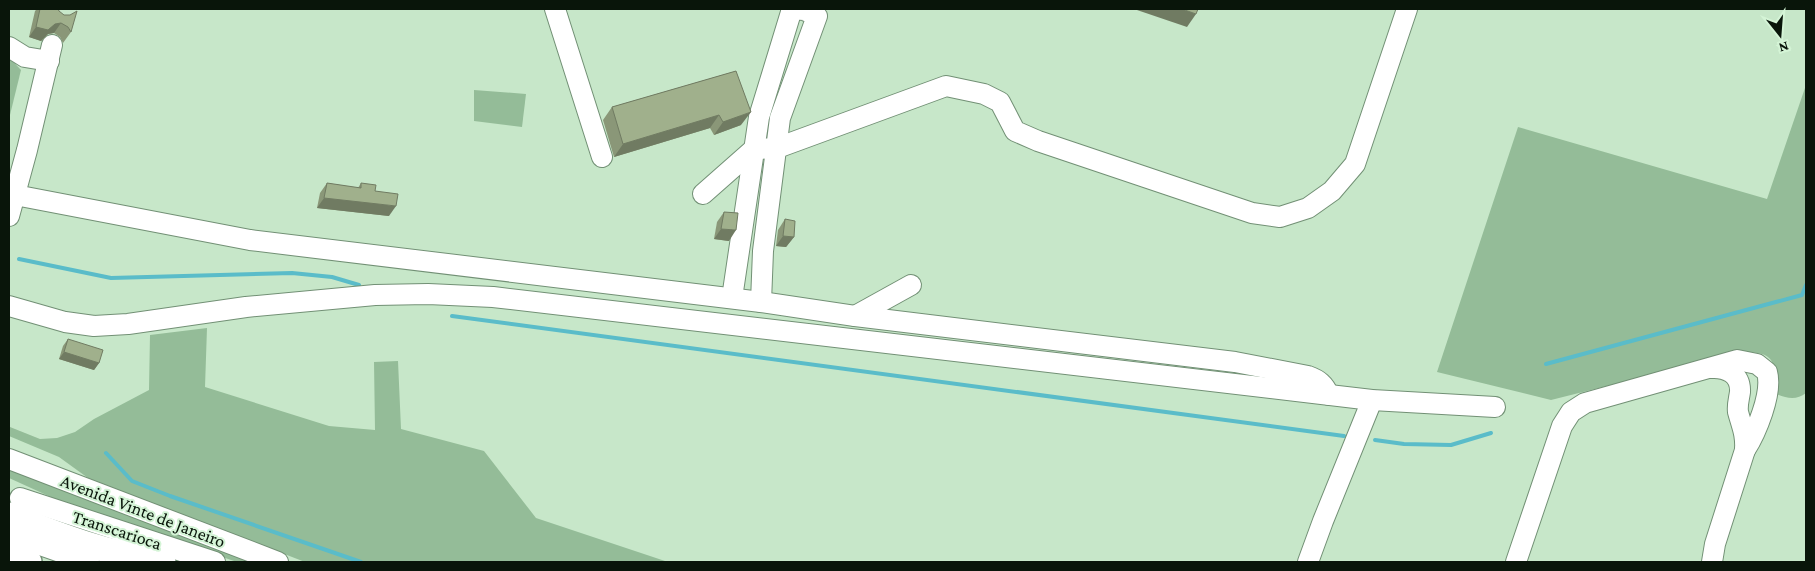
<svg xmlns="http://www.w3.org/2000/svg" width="1815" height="571" font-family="'Crimson Pro',serif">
<rect width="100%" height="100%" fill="#c7e7c9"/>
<g fill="#94bc98">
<polygon points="9,57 21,70 9,119"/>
<path d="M1806,85V393C1796,401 1785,398 1774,393C1775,362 1777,352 1742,352L1551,400L1437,372L1518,127L1767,199Z"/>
<polygon points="474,90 526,94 522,127 474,121"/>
<polygon points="207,328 205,387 329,426 375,430 374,362 398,361 401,429 484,451 536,518 668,562 305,562 100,483 88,478 59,457 9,436 10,427 40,439 57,438 75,432 94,419 149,390 150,335"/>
<polygon points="9,463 264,562 237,562 64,503 9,478"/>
</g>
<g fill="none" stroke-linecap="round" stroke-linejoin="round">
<g stroke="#5abcc9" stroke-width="4">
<polyline points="19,259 111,278 292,273 332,277 359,285"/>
<polyline points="452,316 1344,436"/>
<polyline points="1546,364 1802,295 1806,285"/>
<polyline points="1375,440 1404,444 1451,445 1491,433"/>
<polyline points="106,453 132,481 170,496 361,562"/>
</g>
<g stroke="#729075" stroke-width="22">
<g id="minor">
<polyline points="555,9 602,157"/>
<polyline points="9,47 25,57 49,61"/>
<polyline points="703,194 754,149 777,148 946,86 984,94 1000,102 1015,131 1038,141 1252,213 1280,217 1308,208 1332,191 1355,164 1407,9"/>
<path d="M15,195L250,240L761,302L855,316L1235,362L1308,376C1319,380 1324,384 1329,395"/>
<polyline points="9,216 27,150 52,45"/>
<polyline points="732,298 759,117 792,9"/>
<polyline points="761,302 763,251 780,118 817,16 804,10 791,9"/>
<polyline points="9,306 65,322 94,326 128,324 246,307 375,295 428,294 493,297 1372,400 1495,407"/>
<polyline points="855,316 911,285"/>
<path d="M1711,368C1726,367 1741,374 1740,392C1739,399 1737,405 1738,412C1742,427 1746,434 1745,450L1715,544L1712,562"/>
<polyline points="9,459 278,562"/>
<polyline points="20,498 215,562"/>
<polyline points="9,534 89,562"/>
<polyline points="1308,562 1323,521 1372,400"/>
<path d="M1516,562L1562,426L1571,412L1585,403L1737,360L1757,364L1767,372C1773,393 1756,433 1745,450"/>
</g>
</g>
<g stroke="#729075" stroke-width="28">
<g id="major">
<path d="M9,515C59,536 109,554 163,562"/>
<polyline points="9,556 29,562"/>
</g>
</g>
<use href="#minor" stroke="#fff" stroke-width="20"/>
<use href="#major" stroke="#fff" stroke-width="25"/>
</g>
<g fill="#8a9778">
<polygon points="37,9 58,9 71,32 63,43 60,37 54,33 48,34 41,41 29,37 35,11"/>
<polygon points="736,71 741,125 714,135 710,128 614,157 603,120 612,107"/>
<polygon points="327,183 358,188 361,183 375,191 389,216 317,208 320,193"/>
<polygon points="724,212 729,241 714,239 717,222"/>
<polygon points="785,219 794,237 786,247 776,246 778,230"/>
<polygon points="68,339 99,363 94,370 59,359 63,346"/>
</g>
<g fill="#707b62">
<polygon points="1134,9 1182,9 1196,14 1187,27"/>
<polygon points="61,23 54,33 48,34 41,41 29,37 36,27"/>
<polygon points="751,112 741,125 714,135 723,122"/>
<polygon points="719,115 710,128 614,157 623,144"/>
<polygon points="324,198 396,206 389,216 317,208"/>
<polygon points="721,229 736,230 729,241 714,239"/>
<polygon points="783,236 794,237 786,247 776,246"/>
<polygon points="64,352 99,363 94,370 59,359"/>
</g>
<g fill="#a0b08c" stroke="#707b62">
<polygon points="40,9 58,9 59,11 64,15 70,15 77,11 71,32 68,27 61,23 55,24 48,30 36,27"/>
<polygon points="1182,9 1198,9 1196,14"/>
<polygon points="736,71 751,112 723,122 719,115 623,144 612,107"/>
<polygon points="327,183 361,188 361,183 376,185 375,191 398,194 396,206 324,198"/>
<polygon points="724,212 738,213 736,230 721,229"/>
<polygon points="785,219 795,221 794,237 783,236"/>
<polygon points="68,339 103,350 99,363 64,352"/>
</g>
<g text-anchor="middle" stroke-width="4" stroke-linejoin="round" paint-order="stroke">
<g font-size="18" fill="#09150a" stroke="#d4f4d6">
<text transform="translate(143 511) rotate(21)" y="6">Avenida Vinte de Janeiro</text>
<text transform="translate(117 530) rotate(18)" y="6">Transcarioca</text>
</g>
</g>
<rect width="1815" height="571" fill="none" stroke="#09150a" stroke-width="20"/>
<g transform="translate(1780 35) rotate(163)" stroke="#d4f4d6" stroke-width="4" paint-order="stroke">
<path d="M0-4L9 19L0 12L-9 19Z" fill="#09150a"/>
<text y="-8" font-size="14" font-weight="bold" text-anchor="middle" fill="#09150a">N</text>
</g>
</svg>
